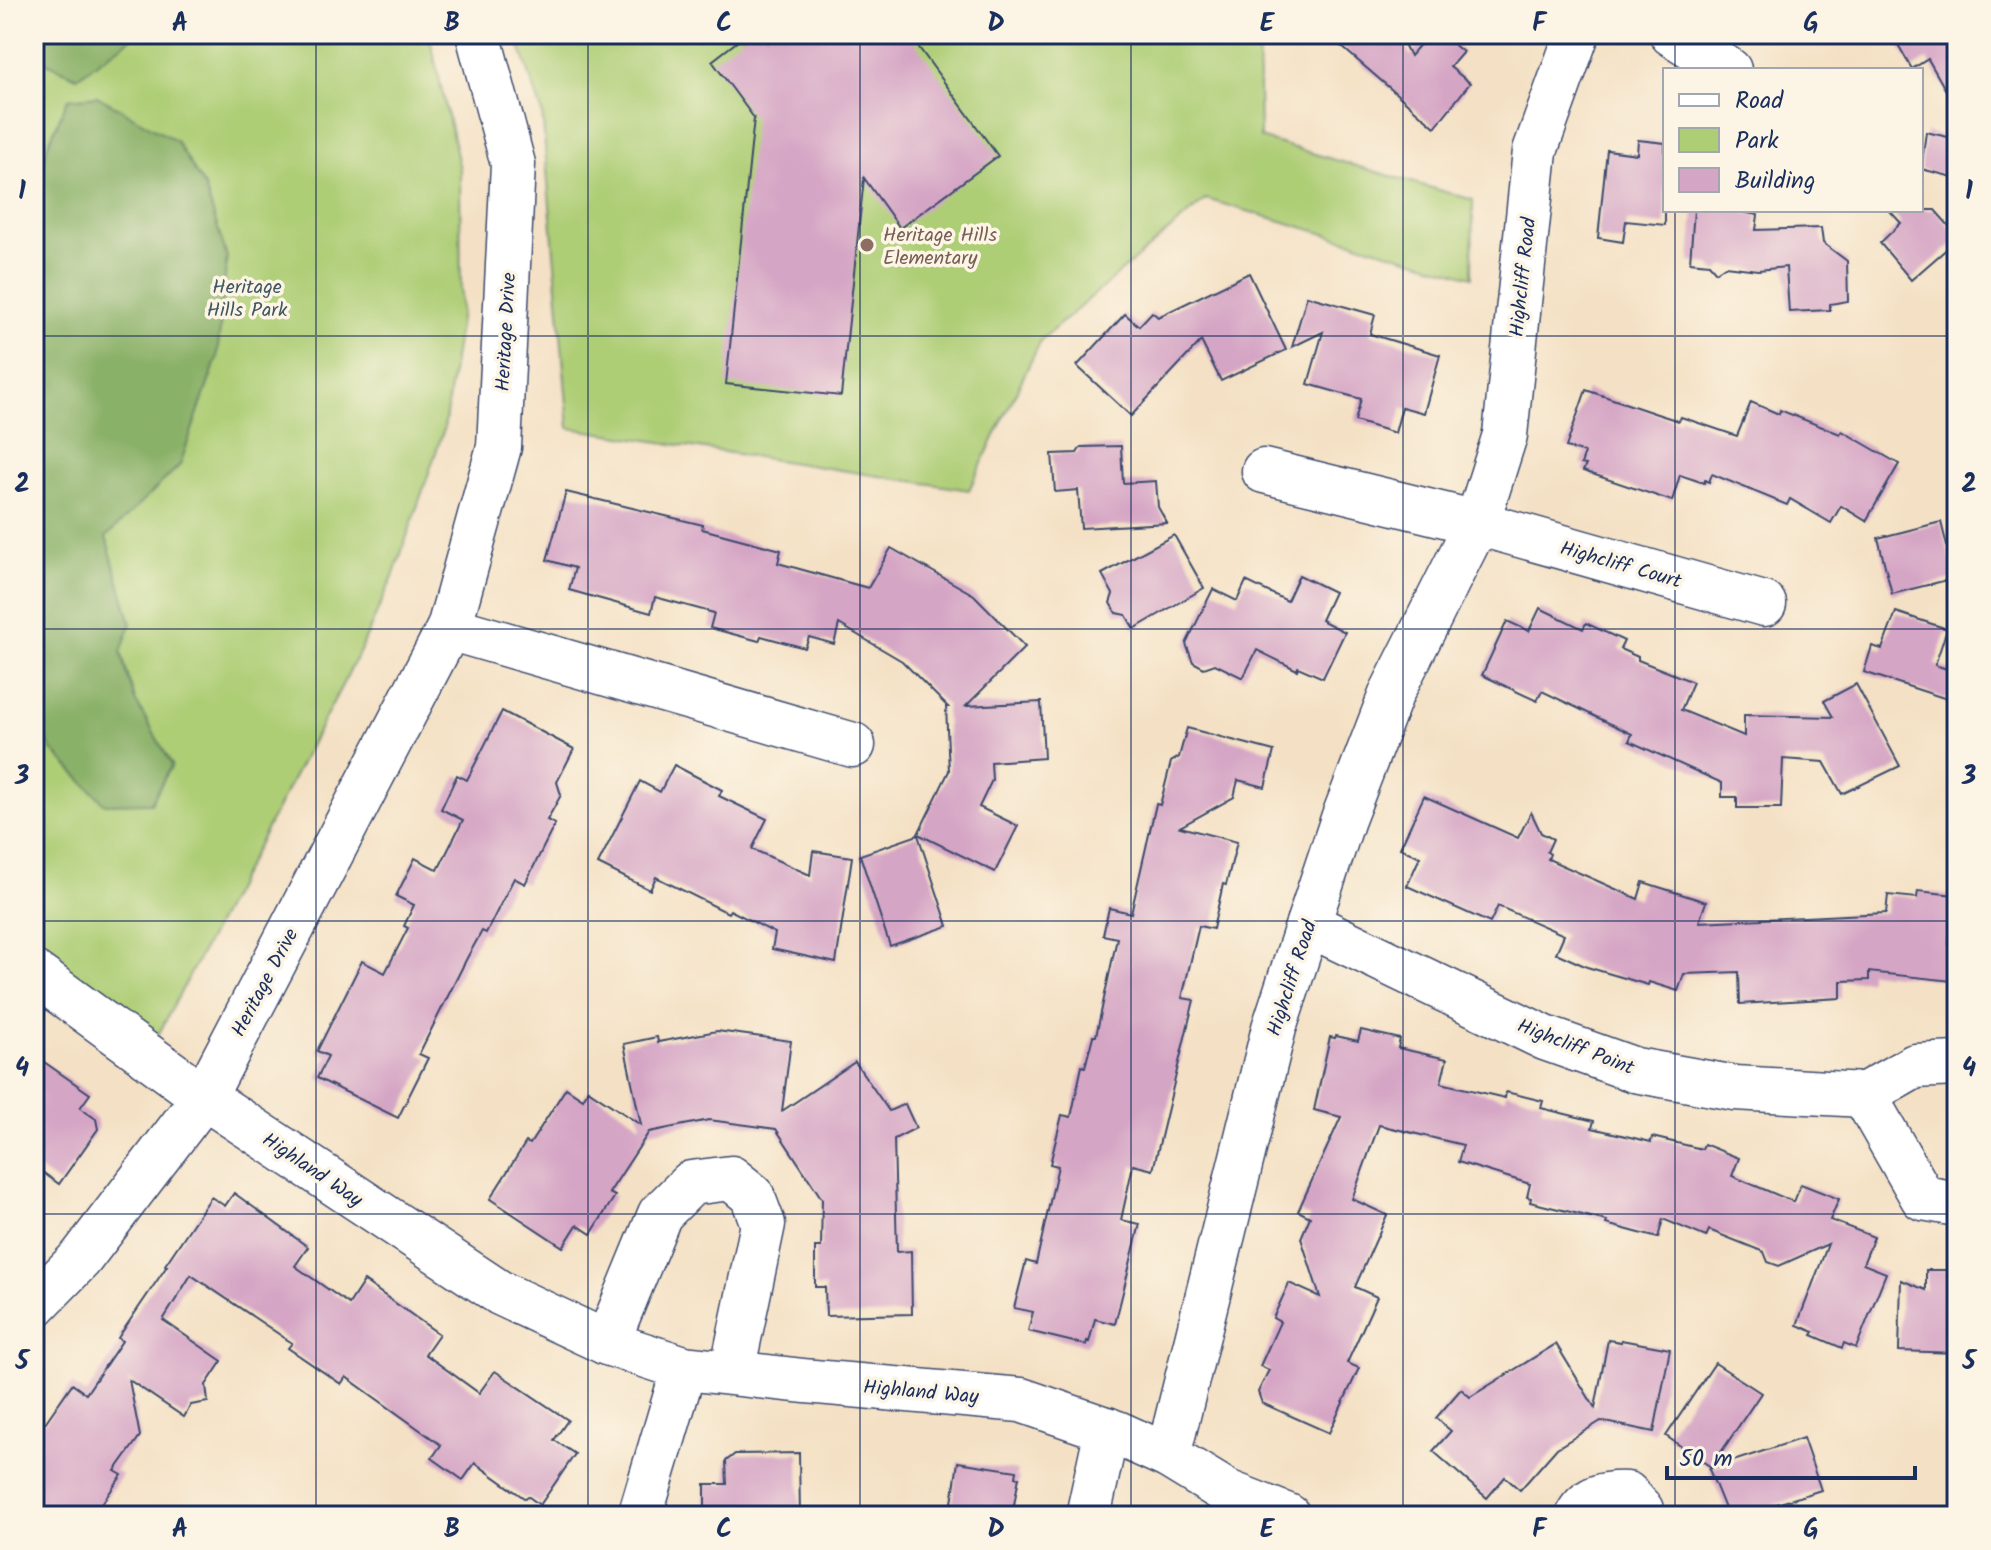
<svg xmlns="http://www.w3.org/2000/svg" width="1991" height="1550" font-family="Kalam,sans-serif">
<rect width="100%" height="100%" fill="#fcf5e5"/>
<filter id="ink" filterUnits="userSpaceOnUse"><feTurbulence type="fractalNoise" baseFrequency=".0125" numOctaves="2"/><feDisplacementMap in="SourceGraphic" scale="16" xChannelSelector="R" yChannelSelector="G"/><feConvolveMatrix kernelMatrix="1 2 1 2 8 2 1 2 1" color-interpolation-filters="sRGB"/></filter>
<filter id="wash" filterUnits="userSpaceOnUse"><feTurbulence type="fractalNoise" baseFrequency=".006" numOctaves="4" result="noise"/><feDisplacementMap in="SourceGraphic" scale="32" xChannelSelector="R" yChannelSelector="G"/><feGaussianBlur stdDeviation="1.8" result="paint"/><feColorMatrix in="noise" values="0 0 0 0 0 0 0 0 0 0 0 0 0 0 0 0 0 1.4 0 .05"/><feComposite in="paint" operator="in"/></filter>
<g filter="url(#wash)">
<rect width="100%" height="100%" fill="#f4e1c5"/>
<g fill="#aece76" stroke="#647e6a" stroke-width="2">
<polygon points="34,34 429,34 460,169 461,311 444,429 394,574 360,651 156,1039 34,957"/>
<polygon points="516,34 1258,34 1260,138 1473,200 1472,277 1206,199 1041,340 969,490 569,428 542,112"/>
</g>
<g fill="#8ab167" stroke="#527062" stroke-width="2">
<polygon points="34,34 133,34 132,38 77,77 34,57"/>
<polygon points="97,96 176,141 205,188 227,257 217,358 180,465 106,537 131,624 121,652 135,700 172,765 151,803 105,804 52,750 34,718 34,213 38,211 46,149 68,99"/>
</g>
<g id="blocks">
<g fill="#d5a5c5">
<polygon points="747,34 909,34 998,156 900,228 864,178 841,396 726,384 754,118 712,61"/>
<polygon points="1327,34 1399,34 1410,56 1429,34 1441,34 1463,52 1450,67 1470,83 1435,127"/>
<polygon points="1892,34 1957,34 1957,110 1928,59 1912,69"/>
<polygon points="1926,132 1957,139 1957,178 1921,169"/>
<polygon points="1638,140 1665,143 1665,225 1626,221 1623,242 1598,238 1607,150 1637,154"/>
<polygon points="1694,210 1731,210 1758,215 1756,230 1821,228 1823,243 1847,261 1848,301 1830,304 1830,310 1789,312 1786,267 1758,270 1725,266 1716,272 1709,264 1690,262"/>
<polygon points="1889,210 1935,210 1957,235 1957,240 1911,280 1880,243 1901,223"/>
<polygon points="1249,273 1286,350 1221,381 1201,341 1131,416 1077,366 1125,314 1139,326 1152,312 1158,317"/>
<polygon points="1307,296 1375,315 1370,334 1440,355 1424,413 1402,407 1395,433 1355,421 1361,399 1308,384 1323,332 1292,347"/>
<polygon points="1586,390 1657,414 1679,421 1681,417 1737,436 1751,402 1779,414 1780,410 1840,434 1842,431 1899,464 1866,521 1841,506 1831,523 1790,499 1787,505 1712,474 1709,482 1705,480 1704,483 1680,475 1672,501 1583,471 1586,465 1581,464 1585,453 1566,447"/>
<polygon points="1121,446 1123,483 1156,481 1158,507 1167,523 1081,528 1078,490 1055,492 1052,454 1077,453 1081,447"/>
<polygon points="566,492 703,525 702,529 781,550 778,563 868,588 891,548 974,595 1025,647 966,706 1041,702 1044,758 991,762 992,780 979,807 1018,826 995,872 918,834 949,771 946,707 948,707 902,661 839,624 834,644 809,637 805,648 761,636 759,641 710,628 714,613 655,597 651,613 569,590 575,568 547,560"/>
<polygon points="1941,522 1955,578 1892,594 1878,538"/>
<polygon points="1174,535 1204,588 1134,629 1126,615 1116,613 1110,603 1113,594 1102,574"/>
<polygon points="1299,575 1334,592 1321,620 1345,632 1323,678 1298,667 1297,670 1257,650 1243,678 1215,664 1204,668 1193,662 1186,644 1213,589 1237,601 1246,581 1287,601"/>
<polygon points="1540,608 1583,629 1586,623 1624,641 1620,649 1638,657 1638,660 1693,682 1681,710 1744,736 1744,715 1833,717 1824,701 1856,684 1900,766 1842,794 1824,762 1783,759 1781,808 1737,808 1737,797 1722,797 1722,783 1629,741 1632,734 1542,691 1537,701 1482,675 1507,621 1529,631"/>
<polygon points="1896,612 1947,629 1935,665 1956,672 1947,699 1864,672 1872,646 1882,649"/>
<polygon points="502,711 574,749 557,782 561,795 547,820 555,824 525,884 514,878 486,933 482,931 467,958 419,1054 428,1058 398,1118 317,1078 328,1056 317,1051 362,961 385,973 408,928 404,926 414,905 396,896 415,858 438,870 463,820 441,809 457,775 467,780"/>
<polygon points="1187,728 1274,751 1265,787 1238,780 1234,797 1180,827 1237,842 1226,885 1223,884 1213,929 1199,926 1182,998 1194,1000 1153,1170 1133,1165 1121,1220 1140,1224 1115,1324 1095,1319 1089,1342 1087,1341 1086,1345 1028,1331 1033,1312 1014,1308 1026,1261 1036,1264 1058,1166 1050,1164 1062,1115 1071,1117 1082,1066 1085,1067 1093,1036 1096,1036 1117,938 1103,935 1109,908 1131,913 1156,804 1160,805 1171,762 1179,757"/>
<polygon points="674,765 722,790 719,796 767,819 752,849 810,875 813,851 852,857 836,963 772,949 775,933 730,910 728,913 656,877 650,890 598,864 640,781 660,792"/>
<polygon points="1424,796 1518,838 1531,812 1541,833 1553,839 1547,852 1550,854 1548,859 1638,899 1643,882 1706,902 1699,922 1886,913 1888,895 1917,898 1918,891 1955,895 1949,944 1955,944 1952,981 1869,972 1869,980 1841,981 1841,998 1740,1004 1739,972 1684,974 1678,991 1649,982 1648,985 1587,967 1556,953 1564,935 1498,906 1490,923 1407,886 1420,857 1400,848"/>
<polygon points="918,835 948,926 890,946 860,855"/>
<polygon points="1361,1030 1400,1039 1398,1048 1447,1059 1441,1083 1505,1098 1506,1092 1543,1101 1541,1108 1594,1121 1592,1128 1651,1142 1652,1137 1702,1149 1704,1144 1739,1158 1732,1176 1794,1202 1801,1184 1839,1199 1830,1220 1874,1237 1863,1264 1886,1273 1856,1348 1844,1343 1842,1348 1812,1335 1814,1332 1797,1325 1828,1244 1779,1266 1768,1262 1764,1252 1709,1230 1706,1237 1663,1219 1658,1238 1606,1224 1607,1221 1530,1202 1531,1198 1527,1197 1530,1184 1458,1162 1463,1145 1379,1125 1352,1199 1387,1215 1355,1287 1377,1297 1347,1363 1359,1368 1329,1433 1262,1403 1258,1392 1269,1370 1260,1366 1280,1322 1273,1318 1289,1283 1320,1297 1301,1238 1310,1217 1298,1211 1341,1117 1314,1110 1330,1037 1335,1038 1336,1036 1358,1041"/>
<polygon points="717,1031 791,1041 782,1111 855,1062 889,1111 905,1104 916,1128 894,1139 897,1252 911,1251 912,1314 826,1316 825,1287 815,1287 815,1247 821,1247 822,1199 776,1129 709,1120 649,1132 609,1193 615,1196 591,1234 577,1225 563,1247 490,1199 526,1142 530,1144 566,1088 583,1099 588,1090 641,1125 624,1044 657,1037 658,1042"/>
<polygon points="34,1055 90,1094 80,1108 96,1119 98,1129 59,1184 34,1166"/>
<polygon points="234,1193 308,1247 295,1266 349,1304 364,1281 439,1334 425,1354 479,1393 495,1371 568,1420 554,1440 575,1454 540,1505 529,1497 524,1498 475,1463 463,1480 432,1458 441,1445 346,1377 341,1384 288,1348 292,1343 191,1275 163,1320 222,1361 206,1385 208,1402 191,1405 184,1417 129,1380 140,1436 115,1471 122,1475 93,1516 34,1516 34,1416 45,1423 72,1384 86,1394 122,1341 118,1338 167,1266 165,1265 211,1197 225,1206"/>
<polygon points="1926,1270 1957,1270 1957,1353 1899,1351 1901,1280 1926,1290"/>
<polygon points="1608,1340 1621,1342 1621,1340 1670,1349 1654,1432 1601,1421 1557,1448 1520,1490 1505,1477 1487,1498 1433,1451 1451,1431 1436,1418 1461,1389 1470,1397 1556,1344 1595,1408"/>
<polygon points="1715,1363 1761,1393 1711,1467 1666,1436"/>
<polygon points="1803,1438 1821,1490 1739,1516 1728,1516 1709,1469"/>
<polygon points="799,1453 800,1516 705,1516 705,1484 727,1484 726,1461 735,1454"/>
<polygon points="958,1462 1017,1471 1016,1477 1019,1477 1012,1516 950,1516"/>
</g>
</g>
</g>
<g filter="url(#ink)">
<use href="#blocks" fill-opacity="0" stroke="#3c4a6d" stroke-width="2"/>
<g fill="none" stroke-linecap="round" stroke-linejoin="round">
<g stroke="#3c4a6d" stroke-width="47">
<g id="minor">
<polyline points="1672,34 1729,70"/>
<polyline points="1264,471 1477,523 1764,604"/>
<polyline points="449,628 853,745"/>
<polyline points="1308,924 1545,1038 1635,1070 1735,1088 1864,1095 1915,1066 1957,1064"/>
<polyline points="34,973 204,1097 500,1293 607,1343 684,1368 804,1381 1021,1400 1117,1433 1168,1456 1227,1492 1288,1516"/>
<polyline points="1864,1095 1923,1198 1957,1204"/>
<polyline points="34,1306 81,1258 204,1097 449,628 499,447 504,345 513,164 478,34"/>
<polyline points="607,1343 660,1214 691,1183 731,1178 752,1195 763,1224 732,1372"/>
<polyline points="1168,1456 1274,1028 1308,924 1343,819 1392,692 1477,523 1505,435 1535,151 1577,34"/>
<polyline points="640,1516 684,1368"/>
<polyline points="1088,1516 1107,1429"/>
<path d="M1577,1516C1588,1496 1606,1493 1627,1494L1641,1510L1642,1516"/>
</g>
</g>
<use href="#minor" stroke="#fff" stroke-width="44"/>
</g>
</g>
<path fill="none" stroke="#1b2f5e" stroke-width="2" stroke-opacity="0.55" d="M316,34V1516M588,34V1516M860,34V1516M1131,34V1516M1403,34V1516M1675,34V70M1675,210V1516M34,336H1957M34,629H1957M34,921H1957M34,1214H1957"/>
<circle fill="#8d6e63" stroke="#fcf5e5" stroke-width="3" cx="867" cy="245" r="8"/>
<g text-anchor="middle" stroke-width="7" stroke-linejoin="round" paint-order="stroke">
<g font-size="20" fill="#785e54" stroke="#fcf5e5" text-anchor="start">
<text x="883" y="241">Heritage Hills<tspan x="883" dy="23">Elementary</tspan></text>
</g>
<g font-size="20" fill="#1b2f5e" stroke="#fcf5e5">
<text transform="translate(1522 277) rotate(-84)" y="7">Highcliff Road</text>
<text transform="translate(505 332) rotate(-87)" y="7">Heritage Drive</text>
<text transform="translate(1621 564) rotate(16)" y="7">Highcliff Court</text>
<text transform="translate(1291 978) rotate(-72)" y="7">Highcliff Road</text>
<text transform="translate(264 982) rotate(-62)" y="7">Heritage Drive</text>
<text transform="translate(1576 1046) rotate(21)" y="7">Highcliff Point</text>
<text transform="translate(313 1169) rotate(34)" y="7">Highland Way</text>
<text transform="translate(921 1391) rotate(5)" y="7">Highland Way</text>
</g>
<g font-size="20" fill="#405764" stroke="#fcf5e5">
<text x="247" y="293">Heritage<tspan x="247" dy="23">Hills Park</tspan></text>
</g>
</g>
<rect width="1991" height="1550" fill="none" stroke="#fcf5e5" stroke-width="88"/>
<rect x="1663" y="68" width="260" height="144" fill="#fcf5e5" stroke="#a2a6af" stroke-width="2"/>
<rect x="1679" y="94" width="40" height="12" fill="#ffffff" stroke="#a2a6af" stroke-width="2"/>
<text x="1735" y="108" font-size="24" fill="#1b2f5e">Road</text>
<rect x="1679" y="128" width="40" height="24" fill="#aece76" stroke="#a2a6af" stroke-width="2"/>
<text x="1735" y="148" font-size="24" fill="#1b2f5e">Park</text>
<rect x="1679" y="168" width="40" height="24" fill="#d5a5c5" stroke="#a2a6af" stroke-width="2"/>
<text x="1735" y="188" font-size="24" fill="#1b2f5e">Building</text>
<path d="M1667 1466v12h248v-12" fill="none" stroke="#1b2f5e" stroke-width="4"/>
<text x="1679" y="1466" font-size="24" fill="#1b2f5e" stroke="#fcf5e5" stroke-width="6" paint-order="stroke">50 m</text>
<rect x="44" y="44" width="1903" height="1462" fill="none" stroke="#1b2f5e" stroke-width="3"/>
<g font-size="26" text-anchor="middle" font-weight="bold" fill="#1b2f5e">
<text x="180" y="31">A</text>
<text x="452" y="31">B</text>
<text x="724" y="31">C</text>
<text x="996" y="31">D</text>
<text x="1267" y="31">E</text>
<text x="1539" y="31">F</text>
<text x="1811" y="31">G</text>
<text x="22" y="199">1</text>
<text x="1969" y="199">1</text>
<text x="22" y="492">2</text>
<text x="1969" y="492">2</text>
<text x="22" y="784">3</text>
<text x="1969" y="784">3</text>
<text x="22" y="1076">4</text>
<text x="1969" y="1076">4</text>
<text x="22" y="1369">5</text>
<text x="1969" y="1369">5</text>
<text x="180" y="1537">A</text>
<text x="452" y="1537">B</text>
<text x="724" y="1537">C</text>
<text x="996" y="1537">D</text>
<text x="1267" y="1537">E</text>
<text x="1539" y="1537">F</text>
<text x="1811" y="1537">G</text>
</g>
</svg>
